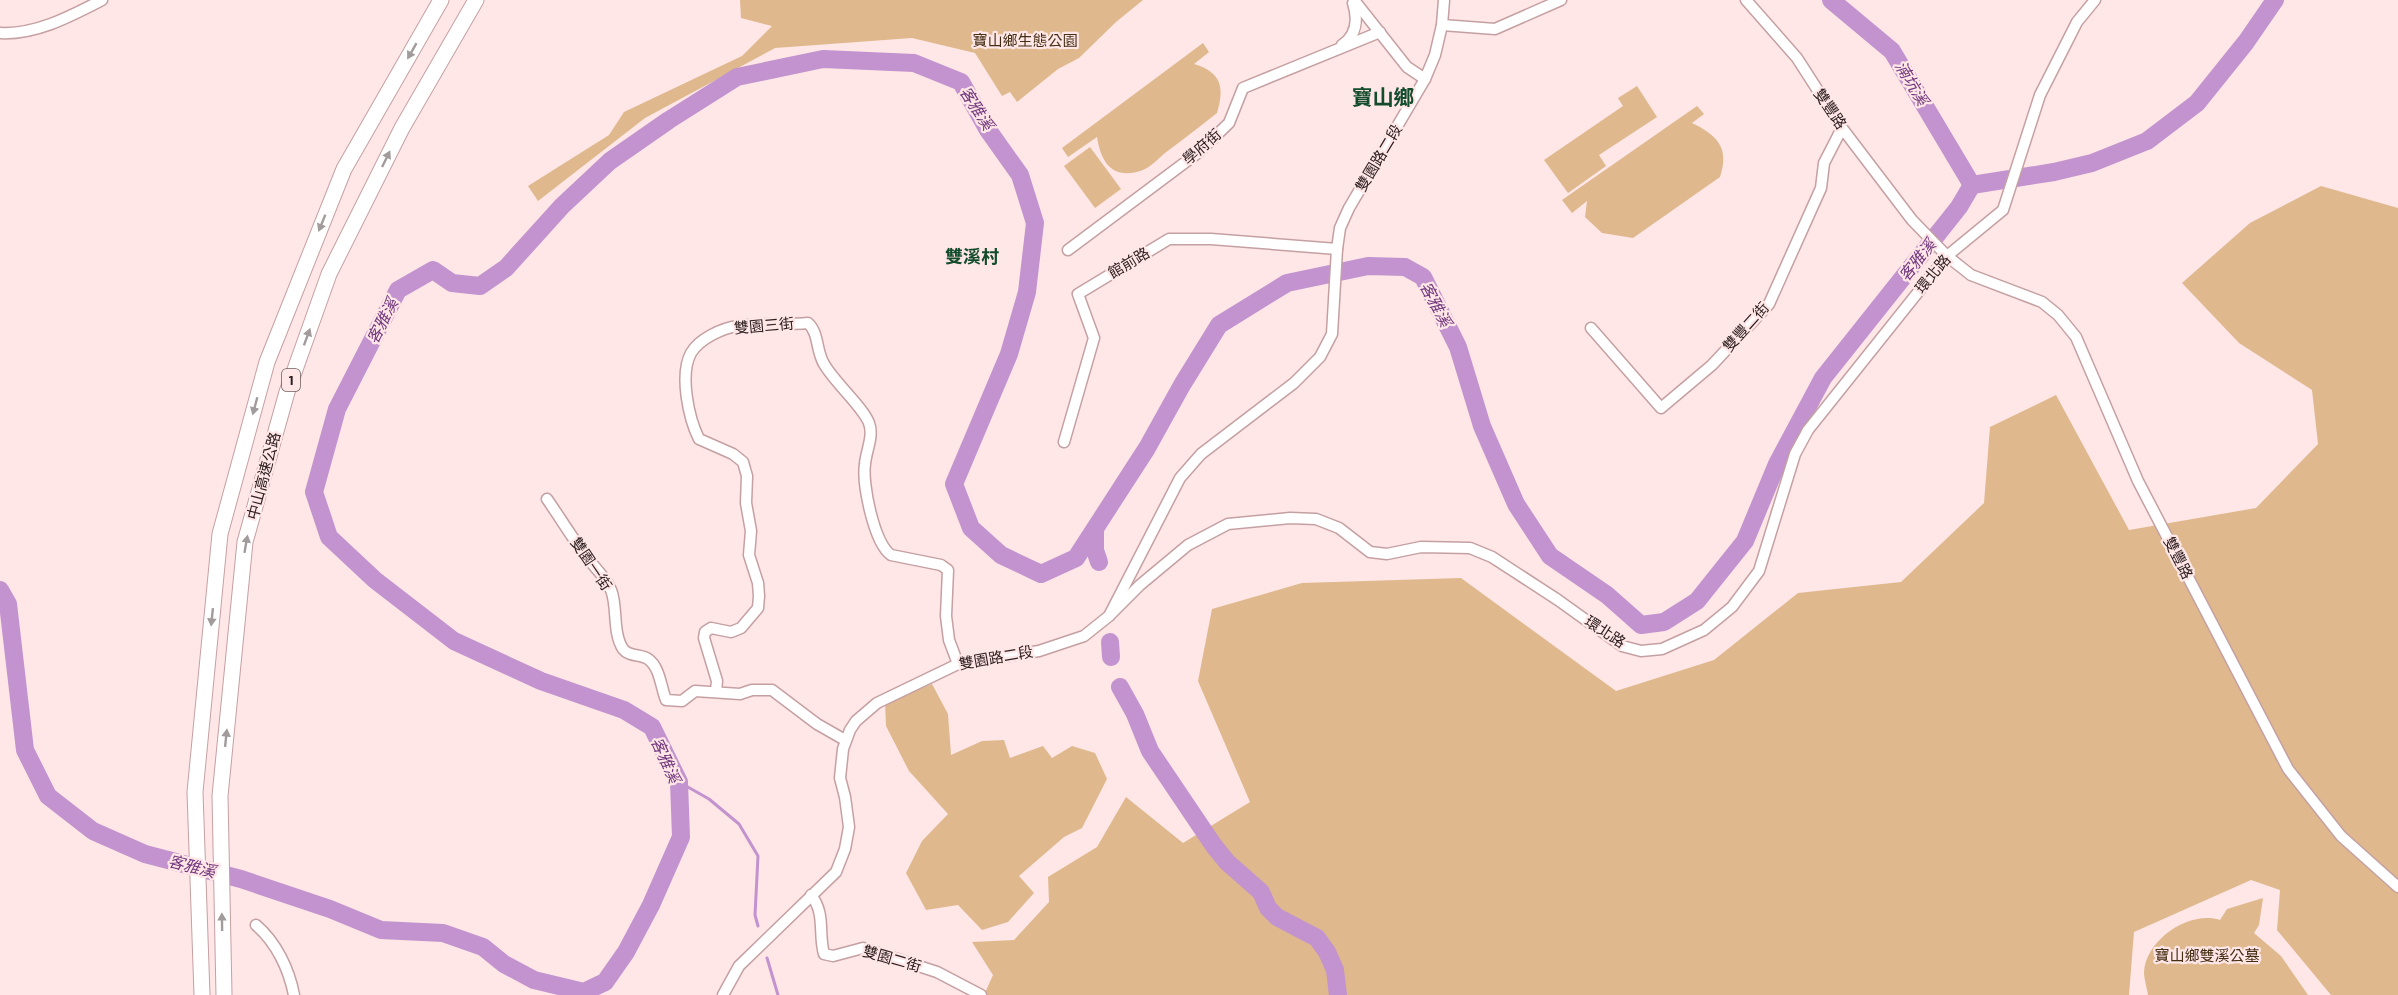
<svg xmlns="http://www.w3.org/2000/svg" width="2398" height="995" font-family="Barlow,'Noto Sans TC',sans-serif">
<rect width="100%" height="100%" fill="#ffe6e7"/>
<g fill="#dfb98d">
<polygon points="740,0 1143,0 1116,22 1079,58 1058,69 1017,102 1010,92 1002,96 975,53 912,38 775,48 645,118 538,201 528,186 609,135 624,112 742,56 772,26 741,18"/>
<path d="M1203,43L1209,52L1194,64C1221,72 1225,87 1217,113C1200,126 1183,140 1165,153C1159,158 1151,167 1143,170C1113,181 1101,163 1097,137L1068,157L1062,148Z"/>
<polygon points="1637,86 1657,117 1599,155 1606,166 1568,193 1544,160 1623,106 1618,98"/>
<path d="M1697,106L1704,114L1692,123C1717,135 1730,148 1720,177L1633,238L1602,233L1585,217L1587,201L1572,213L1562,200Z"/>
<polygon points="1090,147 1121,189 1095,208 1064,166"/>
<polygon points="2321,186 2398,208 2398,995 2331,995 2277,930 2280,890 2251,880 2134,932 2129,995 984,995 993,975 972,942 1014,940 1049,902 1048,877 1097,847 1126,797 1183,843 1250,802 1198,681 1212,609 1302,583 1461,578 1616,691 1714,660 1798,593 1901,582 1984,503 1990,427 2056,395 2129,530 2256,508 2318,444 2312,390 2239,343 2182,283 2250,223"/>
<polygon points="932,684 948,714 951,755 982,741 1004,740 1010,758 1043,746 1052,758 1072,746 1095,753 1107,779 1082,828 1064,837 1019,876 1034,893 1008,922 982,930 958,905 926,910 906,873 922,841 948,814 909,771 886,726 885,702"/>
<path d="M2263,898L2259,925L2254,933L2281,956L2308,995H2148C2147,988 2144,979 2144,972C2146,939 2190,910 2220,920L2227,909Z"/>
</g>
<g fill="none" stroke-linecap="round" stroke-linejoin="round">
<g stroke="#c293ce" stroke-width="3">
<polyline points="679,782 709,799 739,824 758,856 755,915 758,926"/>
<polyline points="767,958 778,995"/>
</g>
<g stroke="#c293ce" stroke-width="18">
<polyline points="1831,0 1892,51 1972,185"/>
<polyline points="1095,531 1095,550 1099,562"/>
<polyline points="0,590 8,604 25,750 48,796 93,831 145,854 241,879 330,909 381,930 443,933 483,947 504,964 534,980 584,992 605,982 626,952 651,905 681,837 679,782 652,727 624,710 541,681 454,641 375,580 329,537 314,492 337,409 398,290 433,270 452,283 480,286 506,268 562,206 610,161 669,120 737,77 823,59 914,63 961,82 988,130 1020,175 1035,223 1027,292 1009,354 954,484 971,528 1001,555 1041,574 1076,558 1147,448 1182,385 1219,325 1287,283 1368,266 1405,267 1423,277 1458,347 1482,426 1516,504 1550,556 1607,595 1641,625 1664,622 1697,601 1745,541 1777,464 1823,378 1959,207 1972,185 2054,172 2092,163 2147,141 2197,103 2246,42 2275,0"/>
<polyline points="1110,642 1111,657"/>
<polyline points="1120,687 1135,714 1150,751 1214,846 1227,862 1261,892 1268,908 1277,917 1317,938 1327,952 1335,970 1338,995"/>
</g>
<g stroke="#c5a0a2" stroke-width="13">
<g id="minor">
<polyline points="1354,0 1407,67 1425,79"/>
<polyline points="1746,0 1797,58 1842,128 1912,220 1947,256 1971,275 2042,302 2058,315 2076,337 2138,481 2288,769 2341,836 2398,887"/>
<polyline points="1442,25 1495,29 1561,0"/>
<path d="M0,33C36,35 71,16 102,0"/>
<path d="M1342,45C1357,35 1358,19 1353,3"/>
<polyline points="1068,250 1199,152 1229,123 1243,88 1380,32"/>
<polyline points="1591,328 1661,408 1712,365 1769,304 1821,188 1824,163 1842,128"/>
<polyline points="1064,442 1094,338 1078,294 1169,239 1211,239 1337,249"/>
<path d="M547,499C561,519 574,541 589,560C597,570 606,578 611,590C618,607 612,632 623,649C629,657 641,654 648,659C660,667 661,688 666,700L682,701L695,691L740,694L752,690H772L817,724L845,740"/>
<polyline points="1109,616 1140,585 1188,545 1228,524 1290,518 1316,519 1339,528 1370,552 1387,554 1421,547 1470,548 1492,557 1558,600 1622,646 1641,651 1662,649 1704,630 1732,607 1759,571 1795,454 1808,430 1947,256 2003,210 2040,95 2077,22 2095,0"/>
<path d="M716,691L717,681L704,638L705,632L711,628L731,632L741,628L758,608L759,596L758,583L749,555L751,531L746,503L747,476L743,462L733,454L699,439C689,419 679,375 691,353C699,339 722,328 738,326C761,323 785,325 808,323C819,333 816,351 824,364C835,383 863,407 869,423C874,436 866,451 865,464C862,484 874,543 891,555L941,565L948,570L946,616L949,640L958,664"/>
<path d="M811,895C826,914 818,933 824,954L833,956L863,948L937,972L981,995"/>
<path d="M256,925C276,942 289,969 294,995"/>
<polyline points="723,995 739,966 836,872 845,849 849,827 845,797 840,778 843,749 850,730 856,721 877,703 958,664 1039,651 1084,636 1109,616 1180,478 1201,454 1294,383 1320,357 1332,334 1337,249 1340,228 1349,208 1425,79 1435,55 1442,25 1444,0"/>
</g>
</g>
<g stroke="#c5a0a2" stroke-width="17">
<g id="highway">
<polyline points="202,995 195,792 220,534 267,362 344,169 441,0"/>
<polyline points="224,995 220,796 245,542 287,392 329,274 402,128 476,0"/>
</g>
</g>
<use href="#minor" stroke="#fff" stroke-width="10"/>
<use href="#highway" stroke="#fff" stroke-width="15"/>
</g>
<defs><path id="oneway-solid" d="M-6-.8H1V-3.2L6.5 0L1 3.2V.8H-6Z" transform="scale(1.5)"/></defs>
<g fill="#a19b9b">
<use href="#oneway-solid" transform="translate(412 51) rotate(120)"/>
<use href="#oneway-solid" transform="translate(386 159) rotate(-64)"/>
<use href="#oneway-solid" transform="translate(322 223) rotate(112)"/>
<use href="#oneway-solid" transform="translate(307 337) rotate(-70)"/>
<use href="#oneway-solid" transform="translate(255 406) rotate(105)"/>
<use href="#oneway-solid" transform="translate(246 544) rotate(-80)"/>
<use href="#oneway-solid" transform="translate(212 617) rotate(96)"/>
<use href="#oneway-solid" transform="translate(226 738) rotate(-84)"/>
<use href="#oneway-solid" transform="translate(222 922) rotate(-91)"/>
</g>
<g text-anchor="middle" stroke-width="4.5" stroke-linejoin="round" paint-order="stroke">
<rect fill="#ffe6e7" stroke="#6d5b5c" stroke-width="1.5" x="282" y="369" width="18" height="22" rx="4.5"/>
<g font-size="14" font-weight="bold" fill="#2e2021">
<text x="291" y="385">1</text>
</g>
<g font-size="15" fill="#442f14" stroke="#ffe6e7">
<text x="1025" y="46">寶山鄉生態公園</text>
<text x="2207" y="961">寶山鄉雙溪公墓</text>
</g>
<g font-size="15" fill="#2e2021" stroke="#ffe6e7">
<text transform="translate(1830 109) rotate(56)" y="5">雙豐路</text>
<text transform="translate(1202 147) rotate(-41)" y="5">學府街</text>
<text transform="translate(1379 158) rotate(-59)" y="5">雙園路二段</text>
<text transform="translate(1129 263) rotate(-31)" y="5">館前路</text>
<text transform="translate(1933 274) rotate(-50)" y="5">環北路</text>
<text transform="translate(764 326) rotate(-5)" y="5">雙園三街</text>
<text transform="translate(1746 327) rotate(-48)" y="5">雙豐二街</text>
<text transform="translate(264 476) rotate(-75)" y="5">中山高速公路</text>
<text transform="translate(2178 558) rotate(63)" y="5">雙豐路</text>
<text transform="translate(591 564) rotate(56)" y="5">雙園一街</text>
<text transform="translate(1605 632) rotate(33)" y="5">環北路</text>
<text transform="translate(996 658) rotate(-10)" y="5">雙園路二段</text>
<text transform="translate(892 959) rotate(16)" y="5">雙園二街</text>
</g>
<g font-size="16" font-style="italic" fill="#70377e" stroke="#ffe6e7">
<text transform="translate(1912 83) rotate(59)" y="6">湳坑溪</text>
<text transform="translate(977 108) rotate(57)" y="6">客雅溪</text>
<text transform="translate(1917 260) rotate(-52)" y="6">客雅溪</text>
<text transform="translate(1436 304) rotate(62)" y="6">客雅溪</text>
<text transform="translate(382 321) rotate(-63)" y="6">客雅溪</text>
<text transform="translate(666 760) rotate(66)" y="6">客雅溪</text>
<text transform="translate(192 866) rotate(14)" y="6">客雅溪</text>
</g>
<g font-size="18" font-weight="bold" fill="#134c2c" stroke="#ffe6e7">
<text x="972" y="263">雙溪村</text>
</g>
<g font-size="21" font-weight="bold" fill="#134c2c" stroke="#ffe6e7">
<text x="1383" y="105">寶山鄉</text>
</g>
</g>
</svg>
